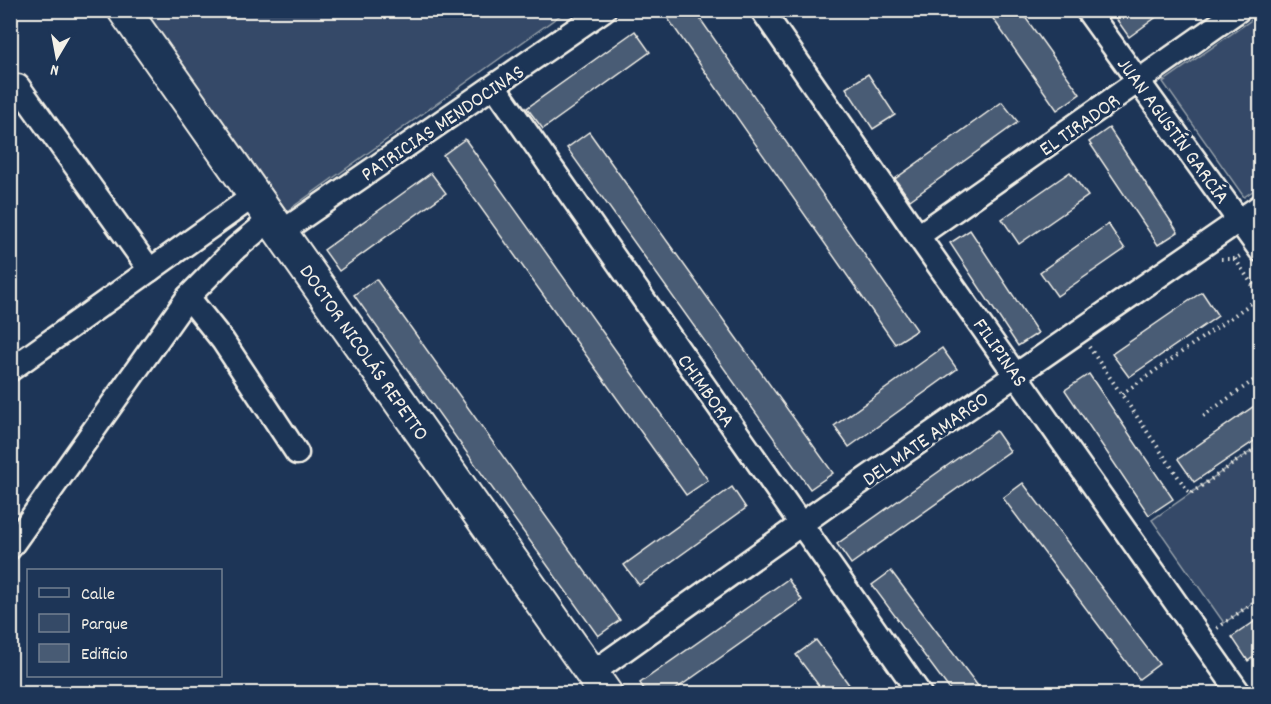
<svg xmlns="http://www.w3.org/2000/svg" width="1271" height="704" font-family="Dekko,sans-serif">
<rect width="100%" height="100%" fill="#1d3557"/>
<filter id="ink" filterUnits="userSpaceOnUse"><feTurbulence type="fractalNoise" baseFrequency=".0167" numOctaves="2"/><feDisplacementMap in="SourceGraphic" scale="12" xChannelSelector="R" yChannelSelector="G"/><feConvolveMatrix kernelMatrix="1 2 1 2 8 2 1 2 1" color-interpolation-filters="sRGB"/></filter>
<g filter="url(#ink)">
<g fill="#354a67" stroke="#949ea8" stroke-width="1.5">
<polygon points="139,11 566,11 287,211"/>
<polygon points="1260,14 1260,186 1244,197 1163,82"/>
<polygon points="1260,445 1260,598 1224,623 1152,520"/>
</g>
<g fill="#485b74" stroke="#f4f1e8" stroke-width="1.5">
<polygon points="662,10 694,10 917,330 895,344"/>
<polygon points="987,10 1020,10 1080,94 1057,110"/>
<polygon points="1110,10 1166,10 1129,37"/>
<polygon points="635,31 650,52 543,129 527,108"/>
<polygon points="868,74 895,115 873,129 846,88"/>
<polygon points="1002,102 1018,122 910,200 895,179"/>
<polygon points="1109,128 1178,232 1158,245 1089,142"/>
<polygon points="589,132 833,473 810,489 567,148"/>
<polygon points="465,139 708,480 686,495 443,155"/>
<polygon points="1070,172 1088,196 1019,244 1002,219"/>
<polygon points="431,173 446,193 339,271 324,250"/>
<polygon points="1108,224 1125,249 1057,296 1040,272"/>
<polygon points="970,230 1038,333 1018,346 950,243"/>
<polygon points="376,279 620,620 598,636 354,295"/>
<polygon points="1202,292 1218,316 1129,377 1112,354"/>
<polygon points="942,348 957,369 849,447 834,426"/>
<polygon points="1089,374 1173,499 1149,515 1065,390"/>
<polygon points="1260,402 1260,437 1194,482 1178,459"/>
<polygon points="996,431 1010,451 851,564 837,544"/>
<polygon points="1023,483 1159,664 1139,679 1003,498"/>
<polygon points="732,487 746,508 639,585 624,565"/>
<polygon points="891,571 984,694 953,694 872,585"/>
<polygon points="788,579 802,600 669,694 647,694 640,683"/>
<polygon points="1260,618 1260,652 1248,661 1232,637"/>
<polygon points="816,640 856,694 825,694 796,655"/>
</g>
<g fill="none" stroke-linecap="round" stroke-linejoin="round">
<g stroke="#f4f1e8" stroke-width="27">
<g id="street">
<polyline points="762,10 918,236 1240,694"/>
<polyline points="1087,10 1260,250"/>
<polyline points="18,86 150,270"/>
<polyline points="495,87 920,694"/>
<polyline points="280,233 604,10"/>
<polyline points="918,236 1239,10"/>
<polyline points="188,297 223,341 297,453"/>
<polyline points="10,370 255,195"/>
<polyline points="10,548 188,297 236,248 271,219"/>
<polyline points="592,673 828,505 1260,206"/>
</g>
</g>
<g stroke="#f4f1e8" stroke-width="36">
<polyline id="secondary" points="124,10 606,694"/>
</g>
<g stroke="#f4f1e8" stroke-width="4" stroke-dasharray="1.5 4.5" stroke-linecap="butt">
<polyline points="1221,259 1235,259 1240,256"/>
<polyline points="1235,259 1260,296"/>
<polyline points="1089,347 1190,494 1260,445"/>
<polyline points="1122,394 1260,297"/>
<polyline points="1203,416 1260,376"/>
<polyline points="1217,628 1260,598"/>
</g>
<use href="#street" stroke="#1d3557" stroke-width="22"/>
<use href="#secondary" stroke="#1d3557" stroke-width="32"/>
</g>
</g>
<g text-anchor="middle" stroke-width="6" stroke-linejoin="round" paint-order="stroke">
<g font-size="21" fill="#f4f1e8" stroke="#1d3557">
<text transform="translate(442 122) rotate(-34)" y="7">PATRICIAS MENDOCINAS</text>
<text transform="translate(1079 124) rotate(-35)" y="7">EL TIRADOR</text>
<text transform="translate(1174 130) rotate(54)" y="7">JUAN AGUSTÍN GARCÍA</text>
<text transform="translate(365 352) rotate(55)" y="7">DOCTOR NICOLÁS REPETTO</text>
<text transform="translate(1001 352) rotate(55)" y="7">FILIPINAS</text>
<text transform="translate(707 390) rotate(55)" y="7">CHIMBORA</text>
<text transform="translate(925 438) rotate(-35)" y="7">DEL MATE AMARGO</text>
</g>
</g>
<rect width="1271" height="704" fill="none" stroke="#1d3557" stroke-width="36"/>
<rect x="18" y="18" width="1235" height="668" fill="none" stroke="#f4f1e8" stroke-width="2" filter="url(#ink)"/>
<rect x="27" y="569" width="195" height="108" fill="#1d3557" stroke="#738091" stroke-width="1.5"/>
<rect x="39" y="588" width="30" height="9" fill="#1d3557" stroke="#738091" stroke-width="1.5"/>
<text x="81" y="599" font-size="18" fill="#f4f1e8">Calle</text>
<rect x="39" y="614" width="30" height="18" fill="#354a67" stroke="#738091" stroke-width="1.5"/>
<text x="81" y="629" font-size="18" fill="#f4f1e8">Parque</text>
<rect x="39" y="644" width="30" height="18" fill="#485b74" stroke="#738091" stroke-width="1.5"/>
<text x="81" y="659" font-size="18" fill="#f4f1e8">Edificio</text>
<g transform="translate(57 57) rotate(190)" stroke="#1d3557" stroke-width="4.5" paint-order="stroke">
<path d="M0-4.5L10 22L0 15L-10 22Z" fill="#f4f1e8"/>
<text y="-9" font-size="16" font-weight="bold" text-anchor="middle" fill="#f4f1e8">N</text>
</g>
</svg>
